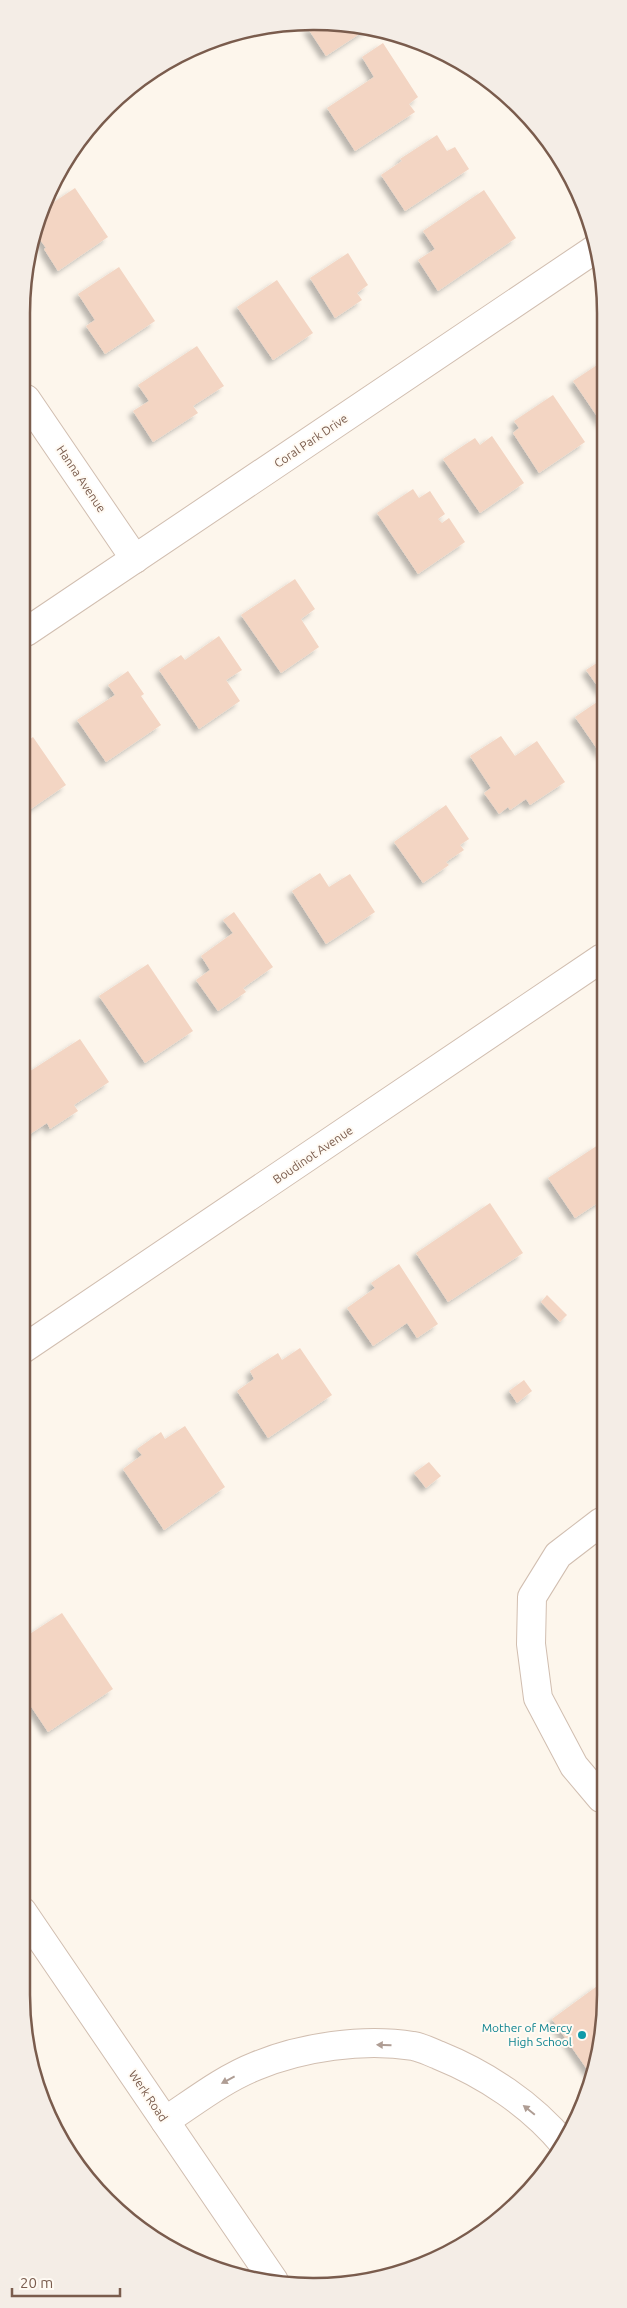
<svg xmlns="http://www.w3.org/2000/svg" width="627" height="2308" font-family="Ubuntu,sans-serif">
<defs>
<filter id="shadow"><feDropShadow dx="-4.5" dy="4.5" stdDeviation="2.5" flood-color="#0004"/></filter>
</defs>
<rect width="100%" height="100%" fill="#fdf6ec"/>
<g fill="#f3d5c3" filter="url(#shadow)">
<polygon points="307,27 370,27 326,56"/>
<polygon points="383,43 418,97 409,104 415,112 355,151 327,108 374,77 362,57"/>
<polygon points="437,135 447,151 455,147 469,169 405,211 381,175 402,161 400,159"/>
<polygon points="75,188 108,237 58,271 44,249 46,248 36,234 48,206"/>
<polygon points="484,190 516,238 438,291 418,260 435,249 423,231"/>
<polygon points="348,253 368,285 357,293 362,300 335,318 310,278"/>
<polygon points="119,267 155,321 105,354 86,326 95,320 78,294"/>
<polygon points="277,280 313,333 273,360 237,307"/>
<polygon points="197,346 224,386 193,406 198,413 153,442 133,411 149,401 138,385"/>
<polygon points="603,361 603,425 573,381"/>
<polygon points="553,395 585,442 539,473 513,433 519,428 514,421"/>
<polygon points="492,436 524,483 480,513 443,459 475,438 480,445"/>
<polygon points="413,489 419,498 430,491 445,514 438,519 442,523 449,518 465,542 418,574 377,513"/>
<polygon points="295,579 315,609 301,619 319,647 281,673 241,615"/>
<polygon points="219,636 242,670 226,680 240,701 199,729 159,670 181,655 185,660"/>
<polygon points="603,659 603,694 586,670"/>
<polygon points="128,671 144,694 141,696 161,725 106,762 77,720 115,695 108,685"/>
<polygon points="603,698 602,756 575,717"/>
<polygon points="501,736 515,756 537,741 565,782 530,805 526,799 510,810 508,807 499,814 484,793 491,788 470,756"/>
<polygon points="33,737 66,785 25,813 25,743"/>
<polygon points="446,805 469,839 460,845 464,850 446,862 449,865 423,883 394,842"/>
<polygon points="320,873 329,887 350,874 375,912 326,944 292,891"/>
<polygon points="234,912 273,967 243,988 246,992 218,1011 196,980 210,970 201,956 233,933 223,920"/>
<polygon points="148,964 193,1031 145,1063 99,996"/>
<polygon points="80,1039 109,1082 74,1105 78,1111 50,1129 47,1123 24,1138 24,1075"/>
<polygon points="598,1145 602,1151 602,1200 575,1218 548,1178"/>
<polygon points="490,1203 523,1253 448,1302 416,1253"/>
<polygon points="399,1264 438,1324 417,1338 407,1323 373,1346 347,1308 375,1288 371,1283"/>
<polygon points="547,1295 567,1315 560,1322 541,1302"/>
<polygon points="300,1348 332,1395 268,1438 237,1391 254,1379 250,1371 278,1353 282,1360"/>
<polygon points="524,1380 532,1391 517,1403 509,1391"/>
<polygon points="185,1426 225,1487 164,1530 123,1469 142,1455 137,1449 161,1432 165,1439"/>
<polygon points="429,1462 441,1476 426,1488 414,1473"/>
<polygon points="62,1613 113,1689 48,1732 22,1693 22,1639"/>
<polygon points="600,1984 600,2051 591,2075 552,2019"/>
</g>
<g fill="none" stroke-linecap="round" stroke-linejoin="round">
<g stroke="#d1beb0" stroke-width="30">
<g id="minor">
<polyline points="26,399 135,559"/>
<polyline points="26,632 595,249"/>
<polyline points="23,1349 602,958"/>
<polyline points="601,1798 574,1766 538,1698 531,1644 532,1597 558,1555 601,1522"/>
<polyline points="22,1911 274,2281"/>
<path d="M165,2121C194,2102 223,2079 256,2066C302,2047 363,2038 413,2046C421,2047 430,2052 438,2055C485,2074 531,2104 564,2144"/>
</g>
</g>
<use href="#minor" stroke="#fff" stroke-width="28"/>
</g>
<defs><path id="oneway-solid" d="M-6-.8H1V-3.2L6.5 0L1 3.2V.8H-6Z" transform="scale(1.25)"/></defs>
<g fill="#af9d94">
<use href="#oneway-solid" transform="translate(384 2045) rotate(-178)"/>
<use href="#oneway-solid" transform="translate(228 2080) rotate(152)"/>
<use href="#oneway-solid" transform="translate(529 2110) rotate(-141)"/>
</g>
<circle fill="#0f9aa8" stroke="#fffaf3" stroke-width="2" cx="582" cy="2035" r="5"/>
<g text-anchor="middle" stroke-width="4" stroke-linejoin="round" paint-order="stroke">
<g font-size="12" fill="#7a5c4d" stroke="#fffaf3">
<text transform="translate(311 441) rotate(-34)" y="4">Coral Park Drive</text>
<text transform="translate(81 479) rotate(56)" y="4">Hanna Avenue</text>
<text transform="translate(313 1155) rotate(-34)" y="4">Boudinot Avenue</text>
<text transform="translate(148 2096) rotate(56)" y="4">Werk Road</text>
</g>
<g font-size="12" fill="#0d838f" stroke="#fffaf3" text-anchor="end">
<text x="572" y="2032">Mother of Mercy<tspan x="572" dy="14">High School</tspan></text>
</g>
</g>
<path d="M0 0H627V2308H0ZM313 30H314A283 283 0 0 1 597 313V1995A283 283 0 0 1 314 2278H313A283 283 0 0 1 30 1995V313A283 283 0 0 1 313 30Z" fill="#f4ede6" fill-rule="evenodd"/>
<path fill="none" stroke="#7a5c4d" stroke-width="2.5" d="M313 30H314A283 283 0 0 1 597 313V1995A283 283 0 0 1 314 2278H313A283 283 0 0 1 30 1995V313A283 283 0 0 1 313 30Z"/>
<path d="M12 2288v8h108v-8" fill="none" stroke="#7a5c4d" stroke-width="2.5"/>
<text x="20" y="2288" font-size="15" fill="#7a5c4d" stroke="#fffaf3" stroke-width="4" paint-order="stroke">20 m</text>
</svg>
